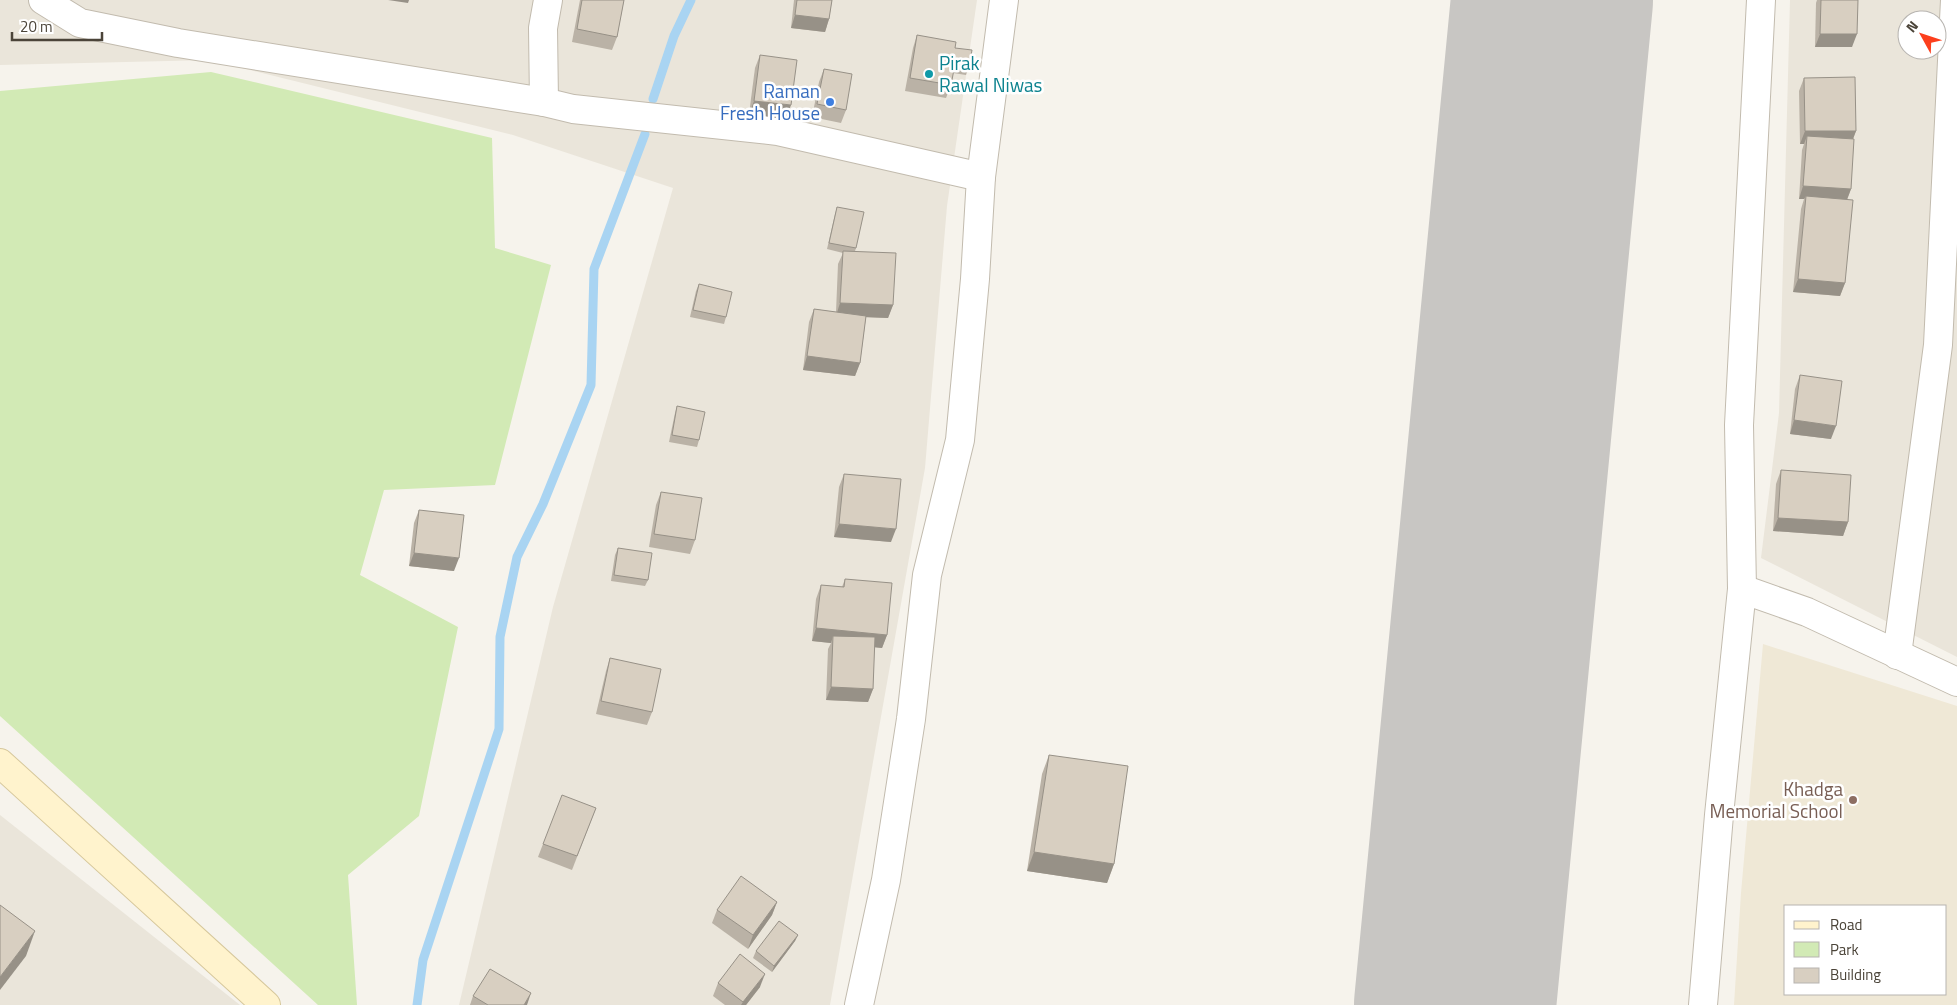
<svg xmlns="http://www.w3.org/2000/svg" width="1957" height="1005" font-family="'Titillium Web',sans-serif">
<rect width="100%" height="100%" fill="#f6f3ec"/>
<g fill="#eae5da" fill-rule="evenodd">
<polygon points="0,0 977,0 947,206 925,468 830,1005 459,1005 553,607 673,188 513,135 210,60 0,65"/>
<path d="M1790,0H1957V657L1761,558L1779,413ZM1907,20H1937V50H1907Z"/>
<polygon points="0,815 240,1005 0,1005"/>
</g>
<path fill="#efe8d6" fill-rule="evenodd" d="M1763,644L1957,706V1005H1734L1741,893ZM1786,906H1946V994H1786Z"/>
<polygon fill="#d2eab5" points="211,72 492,138 495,248 551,265 495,485 384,490 360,575 458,627 419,816 348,875 357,1005 318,1005 0,716 0,91"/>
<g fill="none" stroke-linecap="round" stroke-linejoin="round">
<g stroke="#a9d4f2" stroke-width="9">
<polyline points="653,99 674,36 691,0"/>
<polyline points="417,1005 423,960 499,729 500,637 517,557 543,504 591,385 594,269 645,134"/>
</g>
<polyline stroke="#c8c6c3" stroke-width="202" points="1455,1005 1552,0"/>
<g stroke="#c2bbae" stroke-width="30">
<g id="street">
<polyline points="43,0 80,23 178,43 544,102 573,109 778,131 981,177"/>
<polyline points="544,102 543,28 548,0"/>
<polyline points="1742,589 1807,612 1957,682"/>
<polyline points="1897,655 1938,345 1955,0"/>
<polyline points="859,1005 886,880 911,719 927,575 960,440 975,279 981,177 1004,0"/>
<polyline points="1703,1005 1719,815 1742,589 1739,425 1761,0"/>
</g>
</g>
<g stroke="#d6c79b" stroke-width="30">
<polyline id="secondary" points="0,763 266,1005"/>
</g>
<use href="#street" stroke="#fff" stroke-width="28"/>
<use href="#secondary" stroke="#fff3cd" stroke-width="28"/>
</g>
<g fill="#bab2a6">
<polygon points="580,0 624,0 617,37 612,50 572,42"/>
<polygon points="794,0 832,0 829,19 825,32 791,28"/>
<polygon points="1817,0 1858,0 1852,47 1815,47 1816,3"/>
<polygon points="917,35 955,48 970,62 966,75 953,73 951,85 946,98 905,91 913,48"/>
<polygon points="760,55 786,119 749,114 755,68"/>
<polygon points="824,69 846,110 841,123 812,117 819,82"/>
<polygon points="1804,78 1856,131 1853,139 1851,189 1847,200 1845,283 1840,296 1793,292 1801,209 1804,199 1799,199 1802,150 1804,144 1800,144 1799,91"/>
<polygon points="837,207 856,248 855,251 893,305 888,318 866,317 860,363 855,376 803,370 809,322 814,309 836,312 838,264 843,253 827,249 835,214"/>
<polygon points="699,284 726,317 724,324 690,317 696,291"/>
<polygon points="1800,375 1831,439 1790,434 1795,389"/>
<polygon points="677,406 699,440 697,447 669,442 675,413"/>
<polygon points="1781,470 1848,522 1843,536 1773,531 1776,484"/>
<polygon points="844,474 891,542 834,537 839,487"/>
<polygon points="661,492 695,540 690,554 649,547 656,505"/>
<polygon points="419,510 454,571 409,566 414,523"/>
<polygon points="618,548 648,580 645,586 611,581 615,555"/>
<polygon points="845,579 887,635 882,648 874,647 873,689 868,702 826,700 828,649 831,643 812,641 816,599 821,585 842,587"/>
<polygon points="610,658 652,712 647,725 596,714 606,671"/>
<polygon points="1049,755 1114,864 1107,883 1027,871 1042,774"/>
<polygon points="596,808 572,870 538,857 543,844"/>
<polygon points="777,902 772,915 748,949 712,923 717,910"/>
<polygon points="798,935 795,941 772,972 753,958 756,951"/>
<polygon points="718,983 760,987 746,1005 725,1005 713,996"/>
<polygon points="473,996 527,1005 470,1005"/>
</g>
<g fill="#979187">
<polygon points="388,0 409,0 408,3"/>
<polygon points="795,15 829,19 825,32 791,28"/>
<polygon points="1820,34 1857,34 1852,47 1815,47"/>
<polygon points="754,101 791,105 786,119 749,114"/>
<polygon points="1805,131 1856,131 1851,144 1807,136 1804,144 1800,144"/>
<polygon points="1803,186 1851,189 1846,202 1806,196 1804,199 1799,199"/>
<polygon points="1798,279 1845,283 1840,296 1793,292"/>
<polygon points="840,303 893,305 888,318 836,316"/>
<polygon points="807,356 860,363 855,376 803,370"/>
<polygon points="1794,420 1836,426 1831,439 1790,434"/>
<polygon points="1778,518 1848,522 1843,536 1773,531"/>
<polygon points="839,524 896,529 891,542 834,537"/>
<polygon points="414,553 459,558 454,571 409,566"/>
<polygon points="816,628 887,635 882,648 833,643 833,636 831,643 812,641"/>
<polygon points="831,687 873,689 868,702 826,700"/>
<polygon points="1034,852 1114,864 1107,883 1027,871"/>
<polygon points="777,902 772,915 748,949 753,935"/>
<polygon points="35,931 26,956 0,990 0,977"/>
<polygon points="798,935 795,941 772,972 774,966"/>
<polygon points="765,974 760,987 746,1005 741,1005 743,1002"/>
<polygon points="531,993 527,1005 524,1005"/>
</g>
<g fill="#d8cfc1" stroke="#979187">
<polygon points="582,0 624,0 617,37 577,29"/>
<polygon points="797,0 832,0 829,19 795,15"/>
<polygon points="1821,0 1858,0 1857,34 1820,34"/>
<polygon points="917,35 956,42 955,48 972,50 970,62 956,59 951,85 910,78"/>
<polygon points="760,55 797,60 791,105 754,101"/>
<polygon points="824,69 852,74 846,110 817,104"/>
<polygon points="1855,77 1856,131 1805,131 1804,78"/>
<polygon points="1807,136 1854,139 1851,189 1803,186"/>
<polygon points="1806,196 1853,200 1845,283 1798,279"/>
<polygon points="837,207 864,212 856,248 829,243"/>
<polygon points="843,251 896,253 893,305 840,303"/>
<polygon points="699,284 732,292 726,317 693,310"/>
<polygon points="814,309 866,316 860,363 807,356"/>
<polygon points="1800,375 1842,381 1836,426 1794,420"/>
<polygon points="677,406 705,412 699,440 672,435"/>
<polygon points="1781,470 1851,475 1848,522 1778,518"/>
<polygon points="844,474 901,479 896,529 839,524"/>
<polygon points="661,492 702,498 695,540 654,534"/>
<polygon points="419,510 464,515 459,558 414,553"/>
<polygon points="618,548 652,553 648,580 614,575"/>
<polygon points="845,579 892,583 887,635 816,628 821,585 844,587"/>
<polygon points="833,636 875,637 873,689 831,687"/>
<polygon points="610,658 661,669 652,712 601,701"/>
<polygon points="1049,755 1128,766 1114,864 1034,852"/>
<polygon points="562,795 596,808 577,856 543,844"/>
<polygon points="741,876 777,902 753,935 717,910"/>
<polygon points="0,905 35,931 0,977"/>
<polygon points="779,921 798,935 774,966 756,951"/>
<polygon points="740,954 765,974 743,1002 718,983"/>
<polygon points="490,969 531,993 524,1005 488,1005 473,996"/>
</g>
<circle fill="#0f9aa8" stroke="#fff" stroke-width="2" cx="929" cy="74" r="5"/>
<circle fill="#3f7fe0" stroke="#fff" stroke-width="2" cx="830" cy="102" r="5"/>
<circle fill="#8d6e63" stroke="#fff" stroke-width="2" cx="1853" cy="800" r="5"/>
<g text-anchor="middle" stroke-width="5" stroke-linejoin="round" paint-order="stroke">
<g font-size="19" fill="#0d838f" stroke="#fff" text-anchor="start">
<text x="939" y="70">Pirak<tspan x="939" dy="22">Rawal Niwas</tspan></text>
</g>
<g font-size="19" fill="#366cbe" stroke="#fff" text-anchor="end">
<text x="820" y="98">Raman<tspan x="820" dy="22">Fresh House</tspan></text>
</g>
<g font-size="19" fill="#785e54" stroke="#fff" text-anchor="end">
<text x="1843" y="796">Khadga<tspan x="1843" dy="22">Memorial School</tspan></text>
</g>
</g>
<rect x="1784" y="905" width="162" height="90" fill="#ffffff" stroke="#b7b4b0"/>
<rect x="1794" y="921" width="25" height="8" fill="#fff3cd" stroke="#b7b4b0"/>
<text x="1830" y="930" font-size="15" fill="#4b4439">Road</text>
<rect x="1794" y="942" width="25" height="15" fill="#d2eab5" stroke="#b7b4b0"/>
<text x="1830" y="955" font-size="15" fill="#4b4439">Park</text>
<rect x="1794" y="968" width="25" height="15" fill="#d8cfc1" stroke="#b7b4b0"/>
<text x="1830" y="980" font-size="15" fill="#4b4439">Building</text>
<g transform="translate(1922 35) rotate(310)"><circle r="24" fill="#ffffff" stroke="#b7b4b0"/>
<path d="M0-4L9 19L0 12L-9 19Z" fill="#fc3f1d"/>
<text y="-8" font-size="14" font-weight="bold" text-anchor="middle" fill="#4b4439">N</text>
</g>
<path d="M12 32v8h90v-8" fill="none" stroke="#4b4439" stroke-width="2.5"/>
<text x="20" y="32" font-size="15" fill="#4b4439" stroke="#ffffff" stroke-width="4" paint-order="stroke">20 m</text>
</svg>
